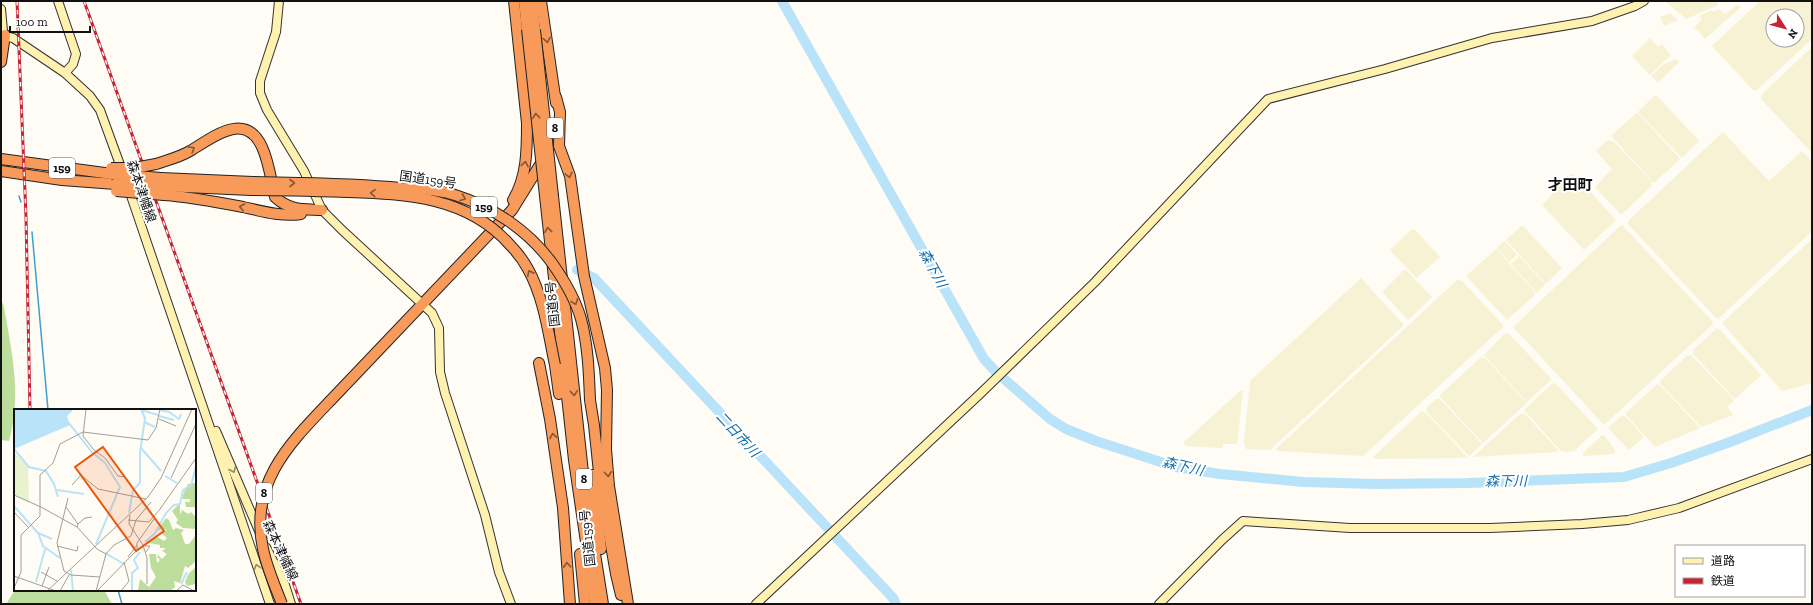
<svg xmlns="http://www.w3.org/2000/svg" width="1813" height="605" font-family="'Zilla Slab','Noto Sans JP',serif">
<rect width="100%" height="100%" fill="#fffcf5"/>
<g fill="#f6f2d3" fill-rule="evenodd">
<polygon points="1665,1 1717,1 1718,5 1686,19"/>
<path d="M1760,1H1812V39L1757,90H1753L1712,46ZM1773,16H1797V40H1773Z"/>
<polygon points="1737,5 1741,7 1705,39 1694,27 1702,19 1699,16 1712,10 1713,12 1719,9 1725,14"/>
<polygon points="1670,13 1678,20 1664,26 1660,17"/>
<polygon points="1650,38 1658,47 1662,44 1671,55 1650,75 1632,56"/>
<polygon points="1812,47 1812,153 1761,99 1762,94"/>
<polygon points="1676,59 1679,62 1658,83 1651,76 1664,64"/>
<polygon points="1654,96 1657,96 1699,141 1682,158 1638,112"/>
<polygon points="1638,113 1680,159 1654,183 1611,136 1635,114"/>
<polygon points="1723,132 1769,181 1801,152 1804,153 1812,162 1812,231 1718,319 1716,318 1628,224 1629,220"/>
<polygon points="1608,140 1614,142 1652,182 1651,184 1652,186 1621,215 1595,187 1612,169 1596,151"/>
<polygon points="1571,174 1576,176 1616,220 1584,250 1542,205"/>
<polygon points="1621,225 1623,226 1713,322 1713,324 1604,425 1513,327"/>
<polygon points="1521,226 1523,226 1562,268 1546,284 1506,240"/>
<polygon points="1411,230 1415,230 1440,257 1416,278 1390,250"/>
<polygon points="1812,239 1812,383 1782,391 1722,323"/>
<polygon points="1505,241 1517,255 1509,262 1496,248"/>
<polygon points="1496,249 1535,292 1534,296 1507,320 1466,276"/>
<polygon points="1519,256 1545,284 1537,293 1511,264"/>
<polygon points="1405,269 1432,297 1408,320 1382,292"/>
<polygon points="1361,278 1404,325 1270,450 1246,449 1244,441 1250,381"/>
<polygon points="1457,280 1462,281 1504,326 1363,456 1278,451 1276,449"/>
<polygon points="1717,328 1721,331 1761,375 1735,399 1693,354 1693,350"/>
<polygon points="1505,333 1509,334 1551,378 1551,380 1527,402 1484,355"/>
<polygon points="1688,355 1691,355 1734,400 1727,407 1733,415 1701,427 1660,383 1661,380"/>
<polygon points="1481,357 1485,358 1527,403 1483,443 1440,397 1440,395"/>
<polygon points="1553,383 1556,384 1598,429 1574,451 1565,452 1561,451 1524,410"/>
<polygon points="1657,384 1660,385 1700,428 1655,447 1626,415 1627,412"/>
<polygon points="1240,391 1243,391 1237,444 1223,444 1222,448 1185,446 1184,442"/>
<polygon points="1436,399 1440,399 1482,444 1469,456 1426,411 1427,407"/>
<polygon points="1422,411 1427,414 1468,458 1375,459 1373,457"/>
<polygon points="1524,413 1558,450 1557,452 1473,457 1520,414"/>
<polygon points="1622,416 1625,416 1644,437 1629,450 1608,428"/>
<polygon points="1604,435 1615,450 1614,454 1583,456 1583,453 1601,436"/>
</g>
<g fill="#bcdd9b">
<path d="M1,299L4,307C12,354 22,395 9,441L1,440Z"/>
<polygon points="15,590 104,590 112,604 6,604"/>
</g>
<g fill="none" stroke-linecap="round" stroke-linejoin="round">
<g stroke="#3d9ed1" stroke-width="1.5">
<polyline points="19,196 21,202"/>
<polyline points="32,232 48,410"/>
<polyline points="118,590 122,604"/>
</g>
<g stroke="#b8e3f8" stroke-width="10">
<polyline points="782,1 984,359 996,372 1050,419 1066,429 1096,441 1176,467 1220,474 1304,482 1376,484 1468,483 1624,477 1671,463 1730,442 1812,410"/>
<polyline points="577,270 594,278 893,598 896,604"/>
</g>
<g stroke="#333" stroke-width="10">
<g id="secondary">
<polyline points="58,1 76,54 73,64 65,73"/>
<polyline points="279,1 276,32 260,81 260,93 267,110 304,171 322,210 342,230 432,313 439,328 440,372 445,393 485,515 499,572 511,604"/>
<polyline points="1,9 3,31 5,35"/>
<polyline points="1,35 13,38 65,73 90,96 100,110 123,173"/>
<polyline points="128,187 270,604"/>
<polyline points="216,431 259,531"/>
<polyline points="266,547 285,585 291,604"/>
<polyline points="756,604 981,393 1095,282 1268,99 1385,69 1492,38 1592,21 1635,6 1644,1"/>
<polyline points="1159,604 1222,540 1243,521 1350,528 1490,528 1582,524 1628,520 1679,508 1812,459"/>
</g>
</g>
<g stroke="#222" stroke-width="12">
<g id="highway">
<polyline points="524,1 527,29"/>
<polyline points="532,1 535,30"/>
<polyline points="541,1 556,103"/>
<polyline points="1,62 5,35"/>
<polyline points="556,97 560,112 559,146 570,176 584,276 605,368 607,390 606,449 609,486 628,604"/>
<polyline points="1,159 112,174"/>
<path d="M156,164C168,160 180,157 190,151C212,138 245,110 262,147C269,162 271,180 275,197C290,211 303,209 322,210"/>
<polyline points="1,171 62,180 115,184"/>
<polyline points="161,178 253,182"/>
<polyline points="163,186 251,190"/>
<path d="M164,195C191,197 217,202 243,207C261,211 282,217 301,214"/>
<polyline points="545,196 574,460 595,604"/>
<polyline points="553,196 585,491 603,604"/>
<path d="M513,200C527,177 527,150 527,123L514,1"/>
<polyline points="539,363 550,419 563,508 570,604"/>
<polyline points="555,365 559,394"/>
<polyline points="331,400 512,210 543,160"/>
<polyline points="590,400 594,425 600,482 616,574 621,595"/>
<polyline points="593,475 601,549"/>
<polyline points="580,554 585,604"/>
</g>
</g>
<use href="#secondary" stroke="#fff2b0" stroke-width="8"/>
<use href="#highway" stroke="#f79a5a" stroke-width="10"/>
<g stroke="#c62434" stroke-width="3">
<g id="rail">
<polyline points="17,1 26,217 30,410"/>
<polyline points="84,1 301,604"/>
</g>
</g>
<use href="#rail" stroke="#fff" stroke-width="1.5" stroke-dasharray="4.5" stroke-linecap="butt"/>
<g stroke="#222" stroke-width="12" stroke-linecap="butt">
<g id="highway-bridge">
<polyline points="527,29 545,196"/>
<polyline points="535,30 553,196"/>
<polyline points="111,168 134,168 156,164"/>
<polyline points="112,174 161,178"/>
<path d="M253,182C302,183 352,183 401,188C418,189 438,189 455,195C493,207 528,230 552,263C564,280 575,298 581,319C588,345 589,373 590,400"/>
<polyline points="115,184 163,186"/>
<path d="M251,190C284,190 316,191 348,192C407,194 468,197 510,245C517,252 523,260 528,269C544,298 548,332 555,365"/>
<polyline points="116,191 164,195"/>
<path d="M282,604C275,586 267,568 263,549C249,483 289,444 331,400"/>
</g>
</g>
<use href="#highway-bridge" stroke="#f79a5a" stroke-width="10"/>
</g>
<defs><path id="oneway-chevron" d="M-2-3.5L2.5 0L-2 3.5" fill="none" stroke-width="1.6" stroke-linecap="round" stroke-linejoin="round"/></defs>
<g stroke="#845636">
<use href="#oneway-chevron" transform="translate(547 40) rotate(80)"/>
<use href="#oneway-chevron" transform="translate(536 116) rotate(-96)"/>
<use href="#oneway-chevron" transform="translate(192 149) rotate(-31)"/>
<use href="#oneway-chevron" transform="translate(525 164) rotate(-80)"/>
<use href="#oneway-chevron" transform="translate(569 175) rotate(76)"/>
<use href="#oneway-chevron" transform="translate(292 183)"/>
<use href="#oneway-chevron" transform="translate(373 193) rotate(-177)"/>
<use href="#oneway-chevron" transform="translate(463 198) rotate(21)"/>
<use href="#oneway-chevron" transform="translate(242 207) rotate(-169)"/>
<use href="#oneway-chevron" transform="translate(548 230) rotate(-96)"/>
<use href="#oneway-chevron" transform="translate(530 273) rotate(-116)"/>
<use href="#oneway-chevron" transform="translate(575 302) rotate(68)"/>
<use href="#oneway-chevron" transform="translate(574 393) rotate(84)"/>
<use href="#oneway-chevron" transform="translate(553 436) rotate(-99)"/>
<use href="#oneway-chevron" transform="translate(608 474) rotate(85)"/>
<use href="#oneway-chevron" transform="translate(567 565) rotate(-93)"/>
</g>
<g stroke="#948d68">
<use href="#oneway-chevron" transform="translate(233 470) rotate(67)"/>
<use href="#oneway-chevron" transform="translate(257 567) rotate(-106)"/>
</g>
<g text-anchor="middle" stroke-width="4" stroke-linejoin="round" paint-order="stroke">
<g fill="#fff" stroke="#585858" stroke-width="1">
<rect x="547" y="118" width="16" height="20" rx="3"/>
<rect x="49" y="158" width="26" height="20" rx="3"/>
<rect x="471" y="197" width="26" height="20" rx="3"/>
<rect x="576" y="469" width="16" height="20" rx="3"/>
<rect x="256" y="483" width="16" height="20" rx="3"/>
</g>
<g font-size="12" font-weight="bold" fill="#111">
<text x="555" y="132">8</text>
<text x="62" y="172">159</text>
<text x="484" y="211">159</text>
<text x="584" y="483">8</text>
<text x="264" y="497">8</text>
</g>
<g font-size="13" fill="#111" stroke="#fff">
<text transform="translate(428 179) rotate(8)" y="5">国道159号</text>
<text transform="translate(142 191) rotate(71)" y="5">森本津幡線</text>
<text transform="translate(552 304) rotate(-96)" y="5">国道8号</text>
<text transform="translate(587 538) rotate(-96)" y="5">国道159号</text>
<text transform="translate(281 550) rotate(65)" y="5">森本津幡線</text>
</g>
<g font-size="14" font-style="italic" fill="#156fa8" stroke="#fff">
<text transform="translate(933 268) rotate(61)" y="5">森下川</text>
<text transform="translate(738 434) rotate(47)" y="5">二日市川</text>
<text transform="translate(1183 466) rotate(13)" y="5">森下川</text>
<text transform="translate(1506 481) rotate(-1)" y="5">森下川</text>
</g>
<g font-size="15" font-weight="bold" fill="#111" stroke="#fff">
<text x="1570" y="190">才田町</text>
</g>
</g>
<g transform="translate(14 409)">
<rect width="182" height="182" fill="#fffcf5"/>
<path d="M182,74V98H172L171,93H176V90H168L170,83L174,75ZM166,94V106L168,101L174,105L177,103L182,108V120L169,119L162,114L164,111L158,102ZM152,109L155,111L159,121L162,119L170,121L167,124L171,135H175L182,126V152L174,159L171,157L166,174L160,172L161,178L156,182L124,181L126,170L135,178L142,168L137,159L135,145H142L143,154L146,151L143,148L144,146L148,150L153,145L148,142L152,139H146V136L135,134L142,127L150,132L153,129L147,124L153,121L147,120L143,122ZM182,158V175L173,177L171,173L175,164Z" fill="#bcdd9b"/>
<path d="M0,43L14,57L15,94L0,86Z" fill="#e8f2ce"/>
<path d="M0,0H60L53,7L56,16L0,40Z" fill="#b8e3f8"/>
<path fill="none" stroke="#b8e3f8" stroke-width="2" d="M127,1L144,6M146,1L155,3L165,10L167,5M145,7L160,11M54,13L78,43L91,54L106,78L82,135M130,13L141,18M127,39L147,62M0,40L15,58L32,62L40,75L44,88M151,67L163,74M177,77L182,57M43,81L70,85M0,97L24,124M115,104L119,81L126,74V44L131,9L127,0M24,124L29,137L46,149M24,124L38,130M131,133L141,124L152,104L160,96L166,95L169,81L176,77M91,144L110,155M57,161L59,182M22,173L31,140M167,175L173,163M118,182V164L124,159L120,151L126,143"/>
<path fill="none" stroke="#a09e9a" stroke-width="1" d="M72,0L69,27L80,41L91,49L104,67L111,68M145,10L162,17M157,69L182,15M58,76L67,66L84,80L132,90M0,86L27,98L63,118M54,89L43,134L50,162L57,166L86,168M52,98L64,115L63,118L83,140L92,145L82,182M146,100L182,49M0,103L14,118M116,106L115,115L129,136L133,149V175M114,111L135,113L147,99M64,115L71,109L78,108M43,137L63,142L64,137M131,137H136L132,143M92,145L100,136L117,127L122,111L137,93M114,148L123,136M27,163L43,172M0,167L42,182M28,177L35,158M0,179L7,163V126L26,107V66L39,54L46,35L69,23L134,31L142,19L146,0M33,182L134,88L147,69L178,0M46,182L55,166M83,182L123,141V134L140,110M107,182L115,172L110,153M162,182L169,176L180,182"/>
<path fill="#e8590c" fill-opacity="0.15" stroke="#e8590c" stroke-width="2" d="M89,38L150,122L122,142L61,58Z"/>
<rect width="182" height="182" fill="none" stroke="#111" stroke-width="2"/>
</g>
<rect width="1813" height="605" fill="none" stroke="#111111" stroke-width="4"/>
<rect x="1675" y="545" width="130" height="52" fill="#ffffff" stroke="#a0a0a0"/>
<rect x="1683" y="558" width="20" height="6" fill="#fff2b0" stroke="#a0a0a0"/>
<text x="1711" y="565" font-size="12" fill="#111111">道路</text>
<rect x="1683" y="578" width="20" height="6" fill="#c62434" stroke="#a0a0a0"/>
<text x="1711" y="585" font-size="12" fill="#111111">鉄道</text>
<g transform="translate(1785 28) rotate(126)"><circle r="19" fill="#ffffff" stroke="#a0a0a0"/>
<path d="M0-3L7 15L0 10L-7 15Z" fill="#c62434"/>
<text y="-6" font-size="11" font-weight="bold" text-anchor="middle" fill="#111111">N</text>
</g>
<path d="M10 26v6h80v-6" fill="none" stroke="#111111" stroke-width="2"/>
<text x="16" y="26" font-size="12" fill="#111111" stroke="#ffffff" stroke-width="3" paint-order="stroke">100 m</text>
</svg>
